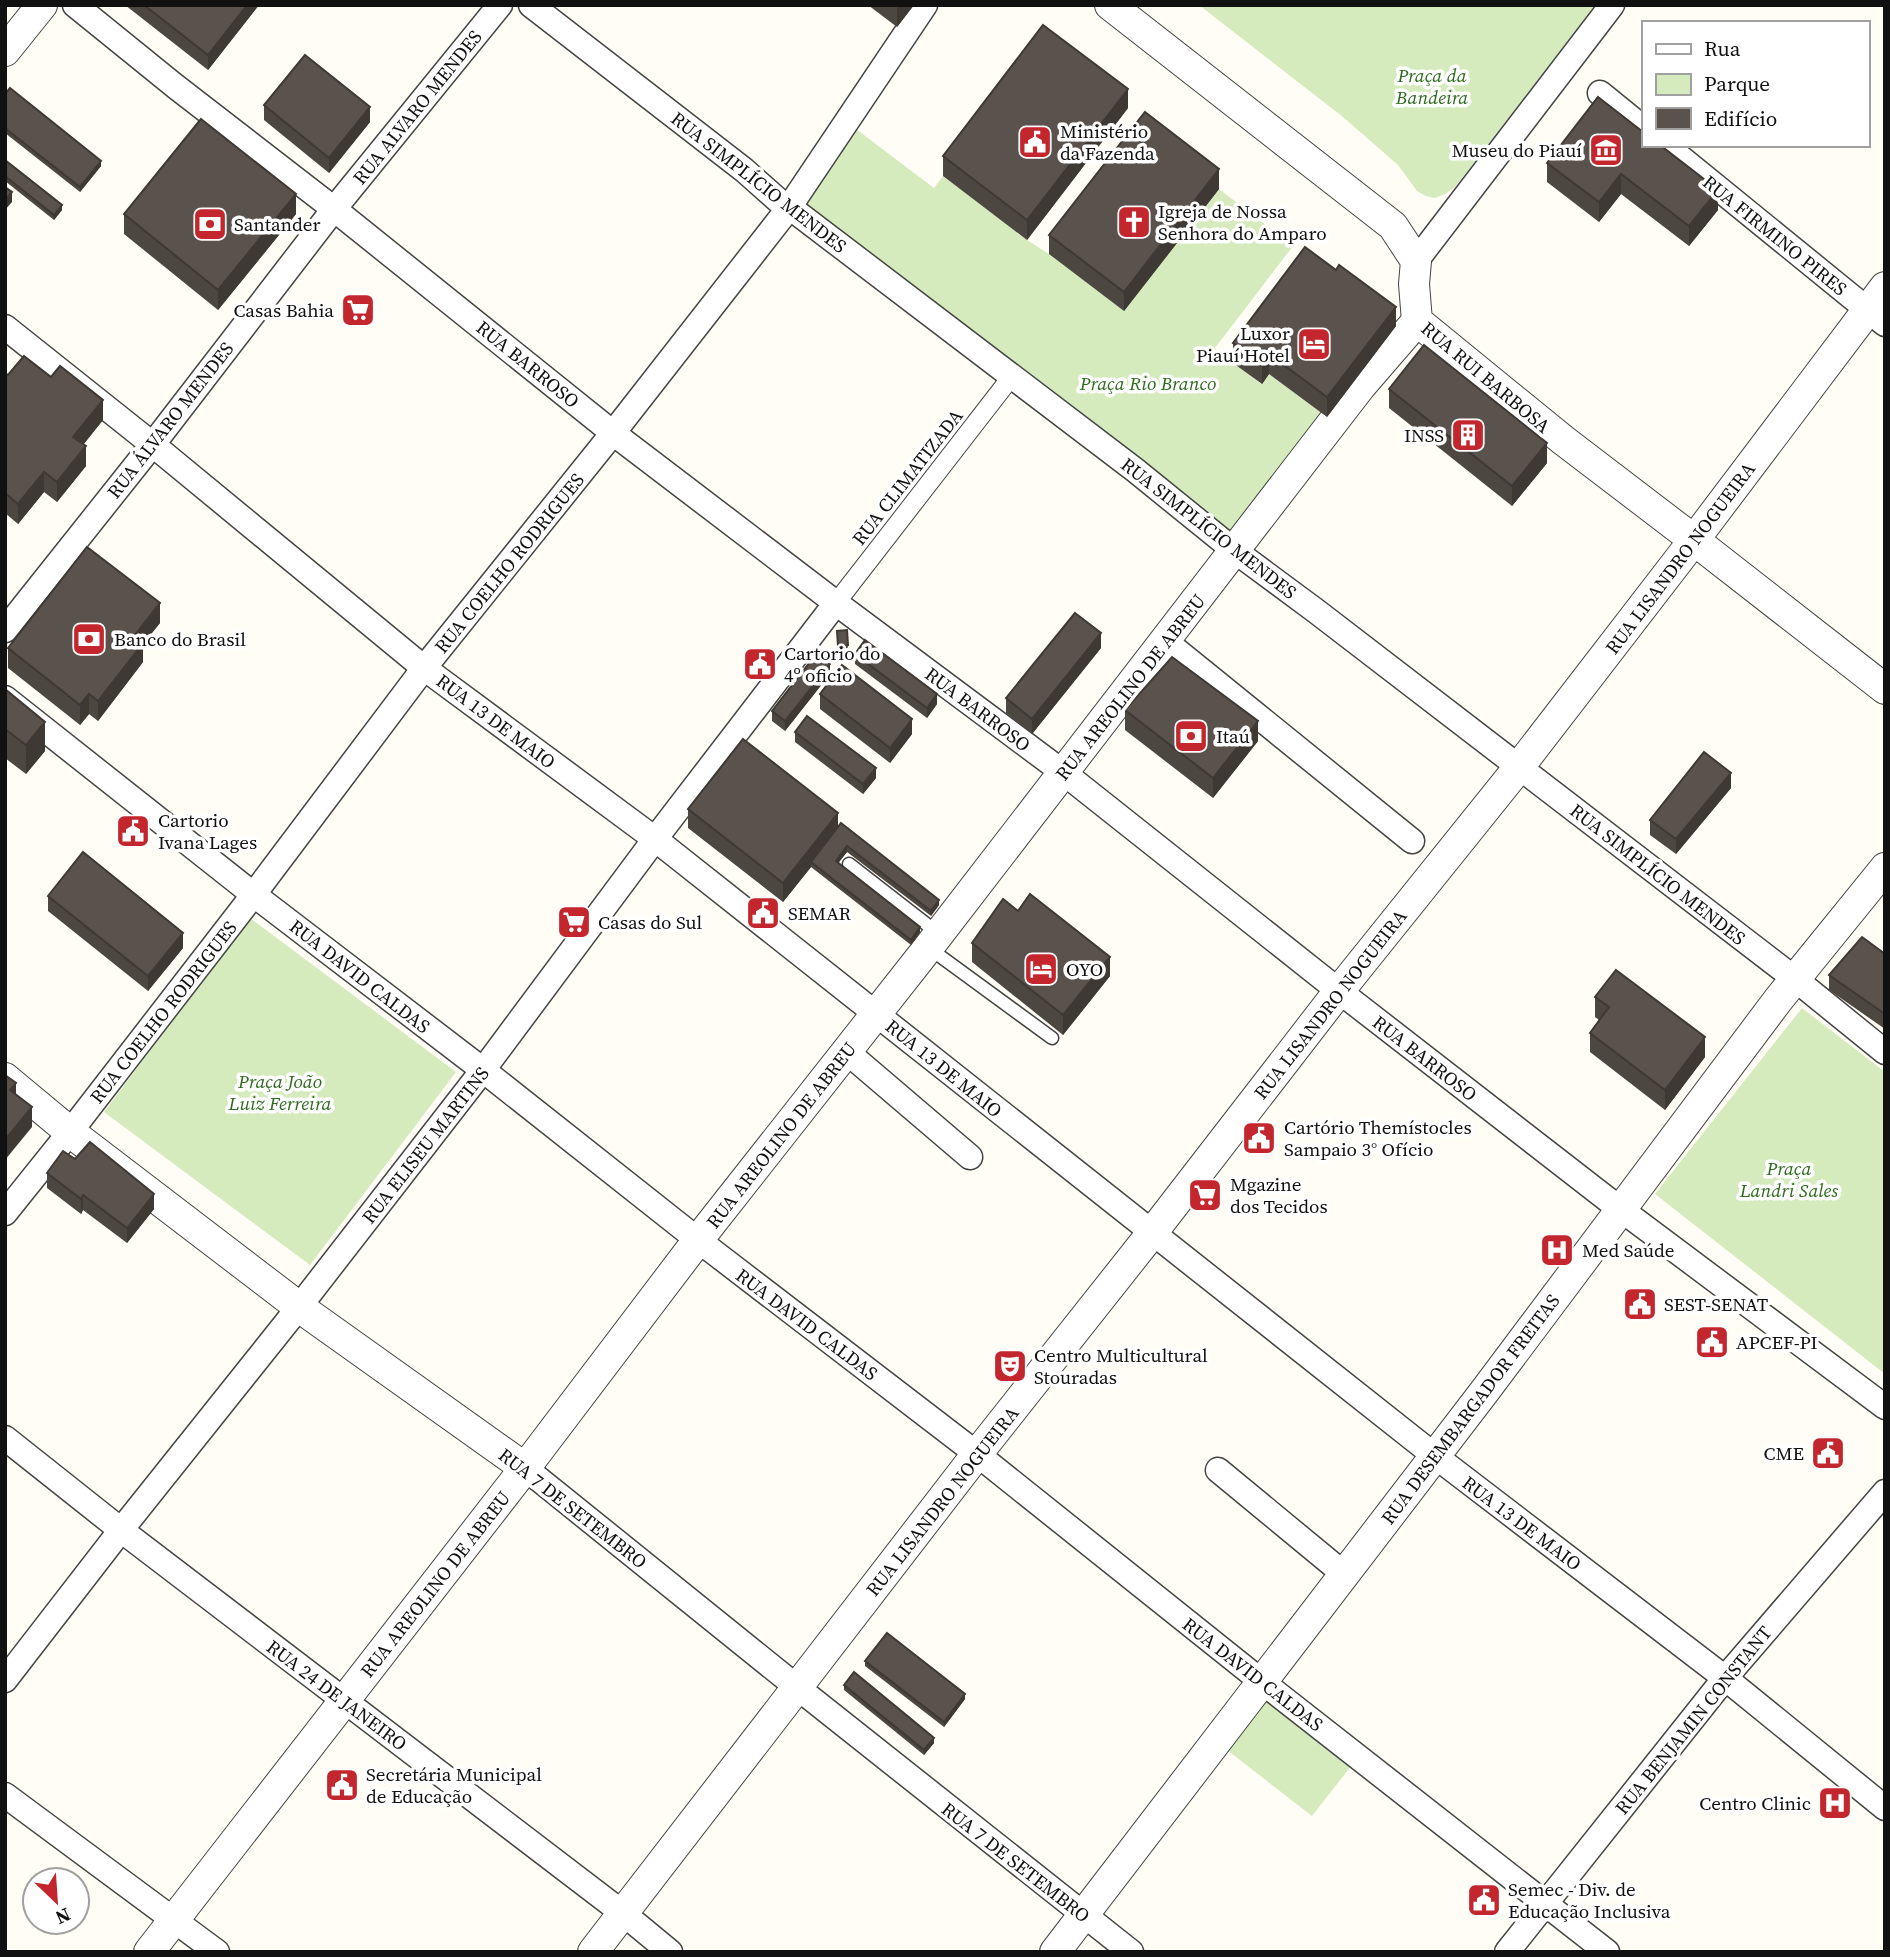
<svg xmlns="http://www.w3.org/2000/svg" width="1890" height="1957" font-family="'Source Serif 4',serif">
<rect width="100%" height="100%" fill="#fffdf5"/>
<g fill="#d5ebbd">
<polygon points="1199,5 1596,5 1455,187 1445,194 1435,198 1426,196 1417,191 1398,165 1343,117"/>
<polygon points="852,126 934,188 943,176 1027,240 1049,254 1219,189 1293,246 1215,348 1261,384 1269,374 1327,417 1233,541 797,210"/>
<polygon points="250,918 456,1072 310,1265 104,1112"/>
<polygon points="1802,1008 1885,1072 1885,1374 1655,1194"/>
<polygon points="1270,1696 1355,1761 1312,1816 1227,1750"/>
</g>
<g fill="none" stroke-linecap="round" stroke-linejoin="round">
<g stroke="#444" stroke-width="15">
<g id="service">
<polyline points="849,864 939,934"/>
<polyline points="929,948 1052,1038"/>
</g>
</g>
<g stroke="#444" stroke-width="20">
<polyline id="pedestrian" points="836,603 1012,376"/>
</g>
<g stroke="#444" stroke-width="27">
<g id="minor">
<polyline points="75,5 175,86 334,209 613,433 836,603 1064,773 1339,991 1607,1199 1885,1407"/>
<polyline points="531,5 744,170 788,209 796,212 1135,470 1235,551 1316,611 1795,979 1885,1052"/>
<polyline points="1600,93 1643,128"/>
<polyline points="1665,145 1885,324"/>
<polyline points="1416,261 1612,5"/>
<polyline points="5,327 152,444 424,668 655,839 1435,1456 1725,1678 1885,1808"/>
<polyline points="5,630 160,435 334,209 500,5"/>
<polyline points="1165,641 1412,841"/>
<polyline points="5,698 249,891 483,1070 698,1240 977,1454 1261,1681 1607,1952"/>
<polyline points="847,1052 970,1157"/>
<polyline points="5,1213 70,1132 254,894 424,668 613,433 788,209 925,5"/>
<polyline points="5,1438 121,1530 624,1914 670,1952"/>
<polyline points="525,1468 798,1688 1131,1952"/>
<polyline points="1218,1470 1344,1574"/>
<polyline points="5,1680 121,1530 299,1307 483,1070 655,839 836,603"/>
<polyline points="5,1795 217,1952"/>
<polyline points="1507,1952 1725,1678 1885,1492"/>
</g>
</g>
<g stroke="#444" stroke-width="32">
<g id="tertiary">
<polyline points="1110,5 1393,226 1416,261 1414,284 1417,321 1563,440 1694,540 1885,689"/>
<polyline points="5,51 42,5"/>
<polyline points="5,1078 70,1132 299,1307 525,1468"/>
<polyline points="149,1952 525,1468 698,1240 928,948 1360,387 1417,321"/>
<polyline points="593,1952 977,1454 1152,1233 1339,991 1519,767 1694,540 1885,287"/>
<polyline points="1055,1952 1484,1392 1778,1000 1885,868"/>
</g>
</g>
<use href="#service" stroke="#fff" stroke-width="12"/>
<use href="#pedestrian" stroke="#fff" stroke-width="18"/>
<use href="#minor" stroke="#fff" stroke-width="24"/>
<use href="#tertiary" stroke="#fff" stroke-width="30"/>
</g>
<g fill="#4d4742">
<polygon points="125,5 259,5 208,70"/>
<polygon points="868,5 914,5 897,27"/>
<polygon points="5,94 101,166 80,192 5,133"/>
<polygon points="1598,97 1718,210 1689,246 1621,194 1599,222 1547,182 1547,163"/>
<polygon points="264,105 370,122 329,173 264,120"/>
<polygon points="1128,108 1027,240 943,176 943,156"/>
<polygon points="5,160 62,210 54,220 5,181"/>
<polygon points="1219,189 1124,311 1049,254 1049,235"/>
<polygon points="124,214 296,214 218,310 124,234"/>
<polygon points="1396,326 1327,417 1269,374 1262,384 1233,363 1233,343"/>
<polygon points="5,373 103,420 83,445 86,466 57,502 44,492 18,524 5,513"/>
<polygon points="1389,389 1547,463 1512,506 1389,408"/>
<polygon points="160,623 143,644 143,662 98,721 89,714 80,725 8,668 8,648"/>
<polygon points="847,630 848,650 838,651 837,631"/>
<polygon points="1101,648 1032,734 1006,713 1006,698"/>
<polygon points="855,654 937,704 927,718 855,664"/>
<polygon points="830,674 785,731 772,721 772,711"/>
<polygon points="5,689 45,751 26,774 5,758"/>
<polygon points="820,694 912,734 890,763 820,709"/>
<polygon points="1125,710 1258,741 1213,798 1125,730"/>
<polygon points="795,732 876,778 863,794 795,742"/>
<polygon points="1731,788 1676,854 1650,835 1650,820"/>
<polygon points="688,809 838,827 939,905 931,916 847,852 838,863 920,932 911,945 811,867 783,902 688,828"/>
<polygon points="48,896 183,948 148,991 48,911"/>
<polygon points="1018,911 1110,976 1063,1035 972,962 972,943"/>
<polygon points="1885,954 1885,1029 1829,990 1829,975"/>
<polygon points="1595,997 1705,1057 1665,1110 1590,1052 1590,1033 1599,1020 1595,1017"/>
<polygon points="47,1173 154,1209 127,1243 83,1210 81,1214 47,1188"/>
<polygon points="865,1661 965,1699 944,1727 865,1666"/>
<polygon points="844,1685 934,1743 924,1755 844,1690"/>
</g>
<g fill="#3f3936">
<polygon points="247,5 259,5 208,70 208,55"/>
<polygon points="898,5 914,5 897,27 897,7"/>
<polygon points="1128,89 1128,108 1027,240 1027,220"/>
<polygon points="370,107 370,122 329,173 329,158"/>
<polygon points="101,161 101,166 80,192 80,187"/>
<polygon points="1219,169 1219,189 1124,311 1124,292"/>
<polygon points="1621,174 1621,194 1599,222 1599,202"/>
<polygon points="1718,190 1718,210 1689,246 1689,226"/>
<polygon points="12,192 12,202 5,210 5,200"/>
<polygon points="296,194 296,214 218,310 218,290"/>
<polygon points="62,205 62,210 54,220 54,215"/>
<polygon points="1396,307 1396,326 1327,417 1327,397"/>
<polygon points="1269,354 1269,374 1262,384 1262,364"/>
<polygon points="103,400 103,420 73,457 73,437"/>
<polygon points="1547,443 1547,463 1512,506 1512,486"/>
<polygon points="86,446 86,466 57,502 57,482"/>
<polygon points="44,472 44,492 18,524 18,504"/>
<polygon points="160,603 160,623 143,644 143,662 98,721 98,701 134,636"/>
<polygon points="1101,633 1101,648 1032,734 1032,719"/>
<polygon points="830,664 830,674 785,731 785,721"/>
<polygon points="89,694 89,714 80,725 80,705"/>
<polygon points="937,694 937,704 927,718 927,708"/>
<polygon points="912,719 912,734 890,763 890,748"/>
<polygon points="1258,721 1258,741 1213,798 1213,778"/>
<polygon points="45,722 45,751 26,774 26,745"/>
<polygon points="876,768 876,778 863,794 863,784"/>
<polygon points="1731,773 1731,788 1676,854 1676,839"/>
<polygon points="838,813 838,832 811,862 811,867 783,902 783,883"/>
<polygon points="847,846 847,852 836,866 836,861"/>
<polygon points="939,900 939,905 931,916 931,911"/>
<polygon points="920,927 920,932 911,945 911,940"/>
<polygon points="183,933 183,948 148,991 148,976"/>
<polygon points="1110,957 1110,976 1063,1035 1063,1015"/>
<polygon points="1705,1037 1705,1057 1665,1110 1665,1090"/>
<polygon points="16,1083 16,1103 10,1090"/>
<polygon points="32,1107 32,1127 5,1160 5,1140"/>
<polygon points="154,1194 154,1209 127,1243 127,1228"/>
<polygon points="83,1195 83,1210 81,1214 81,1199"/>
<polygon points="965,1694 965,1699 944,1727 944,1722"/>
<polygon points="934,1738 934,1743 924,1755 924,1750"/>
</g>
<g fill="#5a524d" stroke="#3f3936" stroke-width="2">
<polygon points="144,5 247,5 208,55"/>
<polygon points="1043,25 1128,89 1027,220 943,156"/>
<polygon points="305,55 370,107 329,158 264,105"/>
<polygon points="10,88 101,161 80,187 5,128 5,94"/>
<polygon points="1598,97 1643,132 1643,145 1660,145 1718,190 1689,226 1621,174 1599,202 1547,163"/>
<polygon points="1145,112 1219,169 1124,292 1049,235"/>
<polygon points="201,119 296,194 218,290 124,214"/>
<polygon points="5,160 62,205 54,215 5,176"/>
<polygon points="5,187 12,192 5,200"/>
<polygon points="1305,247 1336,270 1339,265 1396,307 1327,397 1269,354 1262,364 1233,343"/>
<polygon points="1424,345 1547,443 1512,486 1389,389"/>
<polygon points="24,356 51,377 60,366 103,400 73,437 86,446 57,482 44,472 18,504 5,493 5,373 8,375"/>
<polygon points="87,547 160,603 134,636 143,643 98,701 89,694 80,705 8,648"/>
<polygon points="1075,613 1101,633 1032,719 1006,698"/>
<polygon points="847,630 848,645 838,646 837,631"/>
<polygon points="865,640 937,694 927,708 855,654"/>
<polygon points="817,653 830,664 785,721 772,711"/>
<polygon points="1172,657 1258,721 1213,778 1125,710"/>
<polygon points="842,665 912,719 890,748 820,694"/>
<polygon points="5,689 45,722 26,745 5,729"/>
<polygon points="807,716 876,768 863,784 795,732"/>
<polygon points="743,739 838,813 783,883 688,809"/>
<polygon points="1704,752 1731,773 1676,839 1650,820"/>
<polygon points="841,823 939,900 931,911 847,846 836,861 920,927 911,940 811,862"/>
<polygon points="83,852 183,933 148,976 48,896"/>
<polygon points="1030,894 1110,957 1063,1015 972,943 1003,899 1018,911"/>
<polygon points="1862,937 1885,954 1885,1014 1829,975"/>
<polygon points="1616,970 1705,1037 1665,1090 1590,1033 1609,1007 1595,997"/>
<polygon points="5,1075 16,1083 10,1090 32,1107 5,1140"/>
<polygon points="90,1142 154,1194 127,1228 83,1195 81,1199 47,1173 63,1151 75,1159"/>
<polygon points="887,1633 965,1694 944,1722 865,1661"/>
<polygon points="854,1672 934,1738 924,1750 844,1685"/>
</g>
<defs>
<g id="civic-square" transform="scale(1.75)"><rect x="-9" y="-9" width="18" height="18" rx="4" fill="#c4262e" stroke="#fff"/><path d="M-.6-6.5H3V-4.5H.6V-3L4-1V1h2V6H-6V1h2V-1L-.6-3ZM-1.2 2.5V6h2.4V2.5Z" fill="#fff"/></g>
<g id="museum-square" transform="scale(1.75)"><rect x="-9" y="-9" width="18" height="18" rx="4" fill="#c4262e" stroke="#fff"/><path d="M0-6L6-3V-2H-6V-3ZM-5-1h2V3h-2ZM-1-1h2V3h-2ZM3-1h2V3H3ZM-6 4H6V6H-6Z" fill="#fff"/></g>
<g id="church-square" transform="scale(1.75)"><rect x="-9" y="-9" width="18" height="18" rx="4" fill="#c4262e" stroke="#fff"/><path d="M-1.2-6h2.4v3.5h3.3v2.4h-3.3V6h-2.4V-.1h-3.3v-2.4h3.3Z" fill="#fff"/></g>
<g id="bank-square" transform="scale(1.75)"><rect x="-9" y="-9" width="18" height="18" rx="4" fill="#c4262e" stroke="#fff"/><path d="M-6-4H6V4H-6ZM0-2.3a2.3 2.3 0 1 0 0 4.6a2.3 2.3 0 1 0 0-4.6Z" fill="#fff"/></g>
<g id="supermarket-square" transform="scale(1.75)"><rect x="-9" y="-9" width="18" height="18" rx="4" fill="#c4262e" stroke="#fff"/><path d="M-6-5.5h2.5l.6 2H6L4.5 2H-2.5L-4.4-4H-6ZM-1.5 3.2a1.3 1.3 0 1 0 .1 0ZM3 3.2a1.3 1.3 0 1 0 .1 0Z" fill="#fff"/></g>
<g id="hotel-square" transform="scale(1.75)"><rect x="-9" y="-9" width="18" height="18" rx="4" fill="#c4262e" stroke="#fff"/><path d="M-6-4.5h1.5V1H6V5H4.5V3h-9V5H-6ZM-4 0a1.8 1.8 0 1 1 3.6 0ZM.5 0V-2.5h3Q6-2.5 6 0Z" fill="#fff"/></g>
<g id="building-square" transform="scale(1.75)"><rect x="-9" y="-9" width="18" height="18" rx="4" fill="#c4262e" stroke="#fff"/><path d="M-4-6H4V6H1V3H-1V6H-4ZM-2.5-4.3h1.7v1.8h-1.7ZM.8-4.3h1.7v1.8H.8ZM-2.5-1h1.7V.8h-1.7ZM.8-1h1.7V.8H.8Z" fill="#fff"/></g>
<g id="hospital-square" transform="scale(1.75)"><rect x="-9" y="-9" width="18" height="18" rx="4" fill="#c4262e" stroke="#fff"/><path d="M-5-5h3v3.5h4V-5h3V5h-3V1.5h-4V5h-3Z" fill="#fff"/></g>
<g id="theatre-square" transform="scale(1.75)"><rect x="-9" y="-9" width="18" height="18" rx="4" fill="#c4262e" stroke="#fff"/><path d="M-5-5.5Q0-4 5-5.5V0Q5 5 0 6Q-5 5-5 0ZM-3.3-2.5H-1v1.5H-3.3ZM1-2.5H3.3v1.5H1ZM-2.8 1Q0 5.5 2.8 1Z" fill="#fff"/></g>
</defs>
<g fill-rule="evenodd">
<use href="#civic-square" x="1035" y="142"/>
<use href="#museum-square" x="1606" y="150"/>
<use href="#church-square" x="1134" y="222"/>
<use href="#bank-square" x="210" y="224"/>
<use href="#supermarket-square" x="358" y="310"/>
<use href="#hotel-square" x="1314" y="344"/>
<use href="#building-square" x="1468" y="435"/>
<use href="#bank-square" x="89" y="639"/>
<use href="#civic-square" x="760" y="664"/>
<use href="#bank-square" x="1191" y="736"/>
<use href="#civic-square" x="133" y="831"/>
<use href="#civic-square" x="763" y="913"/>
<use href="#supermarket-square" x="574" y="922"/>
<use href="#hotel-square" x="1041" y="969"/>
<use href="#civic-square" x="1259" y="1138"/>
<use href="#supermarket-square" x="1205" y="1195"/>
<use href="#hospital-square" x="1557" y="1250"/>
<use href="#civic-square" x="1640" y="1304"/>
<use href="#civic-square" x="1712" y="1342"/>
<use href="#theatre-square" x="1010" y="1366"/>
<use href="#civic-square" x="1828" y="1453"/>
<use href="#civic-square" x="342" y="1785"/>
<use href="#hospital-square" x="1835" y="1803"/>
<use href="#civic-square" x="1484" y="1900"/>
</g>
<g text-anchor="middle" stroke-width="7" stroke-linejoin="round" paint-order="stroke">
<g font-size="19" font-style="italic" fill="#2f6b1f" stroke="#fff">
<text x="1432" y="82">Praça da<tspan x="1432" dy="22">Bandeira</tspan></text>
<text x="1148" y="390">Praça Rio Branco</text>
<text x="280" y="1088">Praça João<tspan x="280" dy="22">Luiz Ferreira</tspan></text>
<text x="1789" y="1175">Praça<tspan x="1789" dy="22">Landri Sales</tspan></text>
</g>
<g font-size="19" fill="#111" stroke="#fff">
<text transform="translate(417 107) rotate(-51)" y="7">RUA ALVARO MENDES</text>
<text transform="translate(759 182) rotate(38)" y="7">RUA SIMPLÍCIO MENDES</text>
<text transform="translate(1775 235) rotate(39)" y="7">RUA FIRMINO PIRES</text>
<text transform="translate(528 364) rotate(39)" y="7">RUA BARROSO</text>
<text transform="translate(1486 377) rotate(40)" y="7">RUA RUI BARBOSA</text>
<text transform="translate(170 420) rotate(-52)" y="7">RUA ÁLVARO MENDES</text>
<text transform="translate(907 477) rotate(-52)" y="7">RUA CLIMATIZADA</text>
<text transform="translate(1209 528) rotate(38)" y="7">RUA SIMPLÍCIO MENDES</text>
<text transform="translate(1680 558) rotate(-53)" y="7">RUA LISANDRO NOGUEIRA</text>
<text transform="translate(509 563) rotate(-51)" y="7">RUA COELHO RODRIGUES</text>
<text transform="translate(1130 687) rotate(-52)" y="7">RUA AREOLINO DE ABREU</text>
<text transform="translate(978 709) rotate(37)" y="7">RUA BARROSO</text>
<text transform="translate(496 721) rotate(37)" y="7">RUA 13 DE MAIO</text>
<text transform="translate(1658 874) rotate(38)" y="7">RUA SIMPLÍCIO MENDES</text>
<text transform="translate(360 976) rotate(38)" y="7">RUA DAVID CALDAS</text>
<text transform="translate(1330 1004) rotate(-52)" y="7">RUA LISANDRO NOGUEIRA</text>
<text transform="translate(163 1012) rotate(-52)" y="7">RUA COELHO RODRIGUES</text>
<text transform="translate(1425 1058) rotate(38)" y="7">RUA BARROSO</text>
<text transform="translate(944 1068) rotate(39)" y="7">RUA 13 DE MAIO</text>
<text transform="translate(781 1135) rotate(-52)" y="7">RUA AREOLINO DE ABREU</text>
<text transform="translate(425 1145) rotate(-52)" y="7">RUA ELISEU MARTINS</text>
<text transform="translate(807 1324) rotate(37)" y="7">RUA DAVID CALDAS</text>
<text transform="translate(1470 1409) rotate(-53)" y="7">RUA DESEMBARGADOR FREITAS</text>
<text transform="translate(942 1501) rotate(-52)" y="7">RUA LISANDRO NOGUEIRA</text>
<text transform="translate(573 1508) rotate(38)" y="7">RUA 7 DE SETEMBRO</text>
<text transform="translate(1522 1523) rotate(37)" y="7">RUA 13 DE MAIO</text>
<text transform="translate(435 1584) rotate(-52)" y="7">RUA AREOLINO DE ABREU</text>
<text transform="translate(1253 1674) rotate(38)" y="7">RUA DAVID CALDAS</text>
<text transform="translate(337 1695) rotate(37)" y="7">RUA 24 DE JANEIRO</text>
<text transform="translate(1693 1720) rotate(-51)" y="7">RUA BENJAMIN CONSTANT</text>
<text transform="translate(1016 1862) rotate(38)" y="7">RUA 7 DE SETEMBRO</text>
</g>
<g font-size="19" fill="#111" stroke="#fff" text-anchor="start">
<text x="1060" y="138">Ministério<tspan x="1060" dy="22">da Fazenda</tspan></text>
<text x="1582" y="157" text-anchor="end">Museu do Piauí</text>
<text x="1158" y="218">Igreja de Nossa<tspan x="1158" dy="22">Senhora do Amparo</tspan></text>
<text x="234" y="231">Santander</text>
<text x="334" y="317" text-anchor="end">Casas Bahia</text>
<text x="1290" y="340" text-anchor="end">Luxor<tspan x="1290" dy="22">Piauí Hotel</tspan></text>
<text x="1444" y="442" text-anchor="end">INSS</text>
<text x="114" y="646">Banco do Brasil</text>
<text x="784" y="660">Cartorio do<tspan x="784" dy="22">4º oficio</tspan></text>
<text x="1216" y="743">Itaú</text>
<text x="158" y="827">Cartorio<tspan x="158" dy="22">Ivana Lages</tspan></text>
<text x="788" y="920">SEMAR</text>
<text x="598" y="929">Casas do Sul</text>
<text x="1066" y="976">OYO</text>
<text x="1284" y="1134">Cartório Themístocles<tspan x="1284" dy="22">Sampaio 3° Ofício</tspan></text>
<text x="1230" y="1191">Mgazine<tspan x="1230" dy="22">dos Tecidos</tspan></text>
<text x="1582" y="1257">Med Saúde</text>
<text x="1664" y="1311">SEST-SENAT</text>
<text x="1736" y="1349">APCEF-PI</text>
<text x="1034" y="1362">Centro Multicultural<tspan x="1034" dy="22">Stouradas</tspan></text>
<text x="1804" y="1460" text-anchor="end">CME</text>
<text x="366" y="1781">Secretária Municipal<tspan x="366" dy="22">de Educação</tspan></text>
<text x="1811" y="1810" text-anchor="end">Centro Clinic</text>
<text x="1508" y="1896">Semec - Div. de<tspan x="1508" dy="22">Educação Inclusiva</tspan></text>
</g>
</g>
<rect width="1890" height="1957" fill="none" stroke="#111111" stroke-width="14"/>
<rect x="1642" y="21" width="228" height="126" fill="#ffffff" stroke="#a0a0a0" stroke-width="2"/>
<rect x="1656" y="44" width="35" height="10" fill="#ffffff" stroke="#a0a0a0" stroke-width="2"/>
<text x="1704" y="56" font-size="21" fill="#111111">Rua</text>
<rect x="1656" y="74" width="35" height="21" fill="#d5ebbd" stroke="#a0a0a0" stroke-width="2"/>
<text x="1704" y="91" font-size="21" fill="#111111">Parque</text>
<rect x="1656" y="108" width="35" height="21" fill="#5a524d" stroke="#a0a0a0" stroke-width="2"/>
<text x="1704" y="126" font-size="21" fill="#111111">Edifício</text>
<g transform="translate(56 1901) rotate(155)"><circle r="33" fill="#ffffff" stroke="#a0a0a0" stroke-width="2"/>
<path d="M0-5L12 26L0 18L-12 26Z" fill="#c4262e"/>
<text y="-10" font-size="19" font-weight="bold" text-anchor="middle" fill="#111111">N</text>
</g>
</svg>
